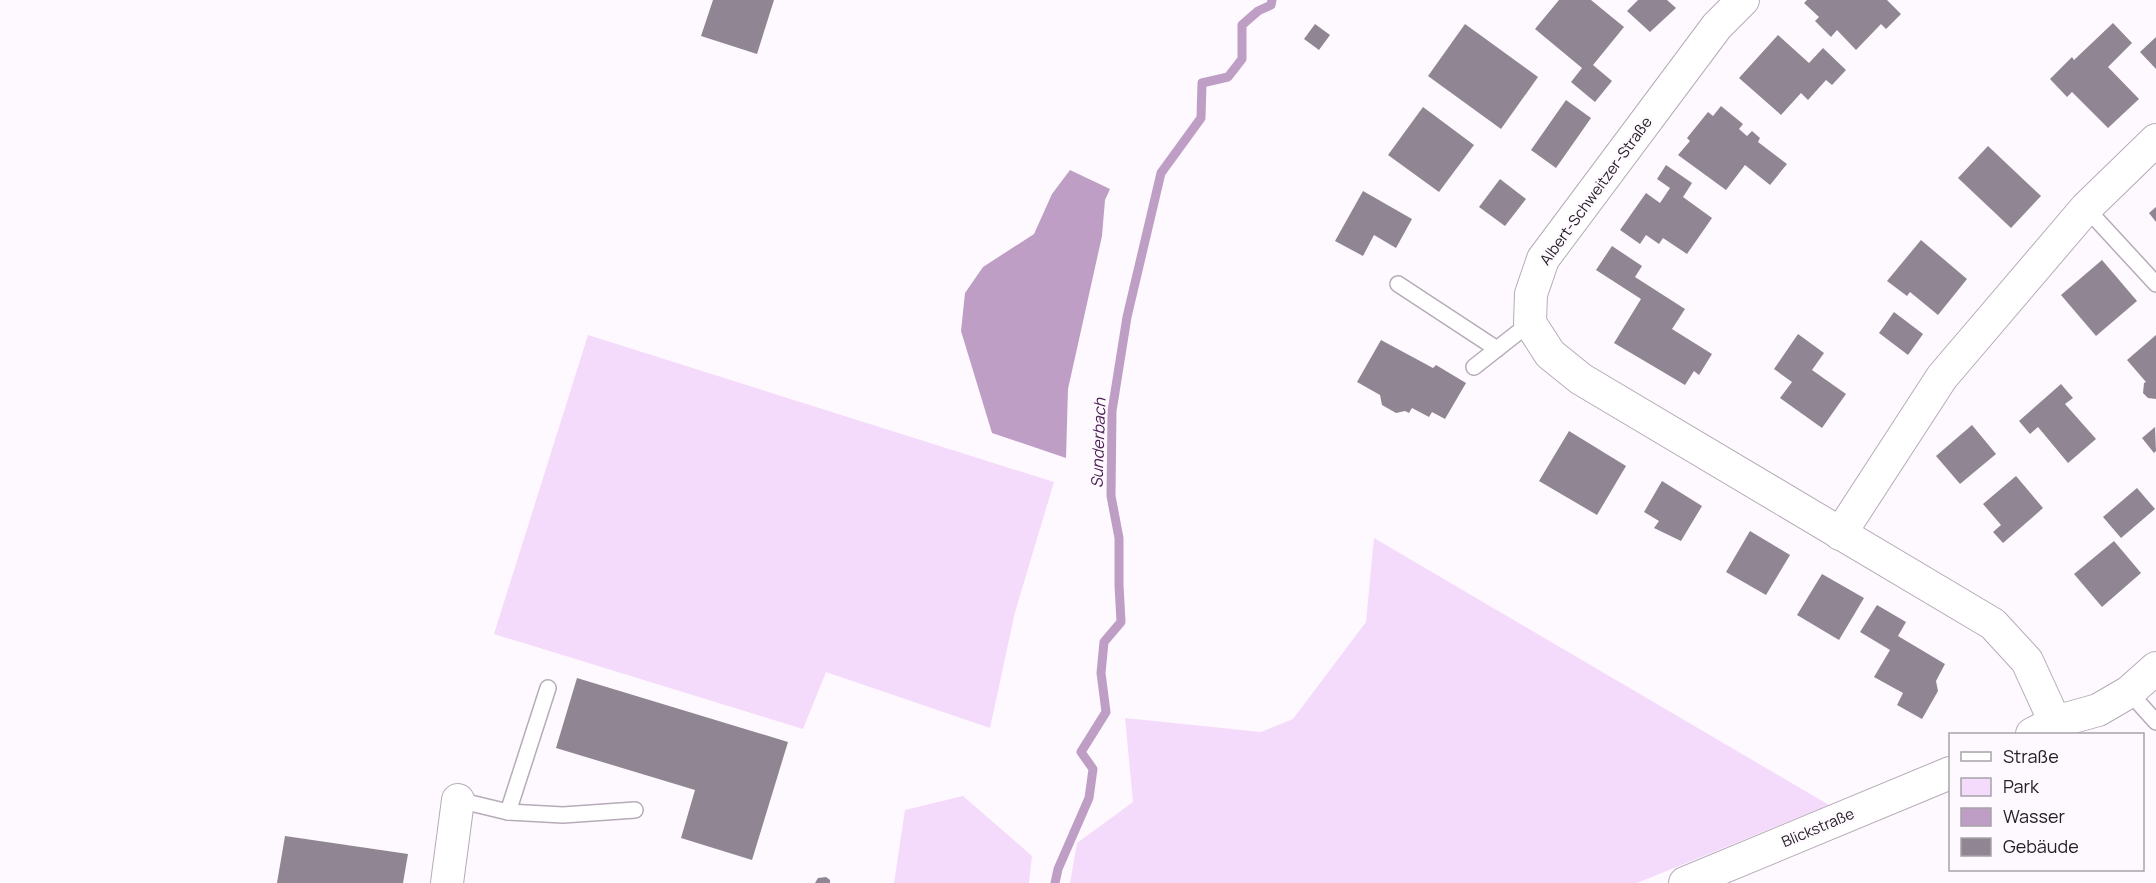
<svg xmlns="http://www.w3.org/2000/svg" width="2156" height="883" font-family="Manrope,sans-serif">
<rect width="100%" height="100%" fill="#fef9fe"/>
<g fill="#f5dbfb">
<polygon points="588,335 1054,482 1015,612 990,728 826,672 803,729 494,634"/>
<polygon points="1374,538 1829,805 1637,883 1070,883 1077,843 1133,802 1125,718 1261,732 1293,719 1366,622"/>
<polygon points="963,796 1032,856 1029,883 894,883 905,810"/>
</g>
<polygon fill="#bf9ec6" points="1070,170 1110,189 1105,200 1102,236 1068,389 1066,458 992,433 961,331 965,293 983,267 1034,234 1052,194"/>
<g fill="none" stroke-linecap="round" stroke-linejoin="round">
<polyline stroke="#bf9ec6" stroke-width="9" points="1055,883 1058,869 1089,798 1093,769 1081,752 1106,712 1101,673 1104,642 1121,622 1119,585 1119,538 1111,496 1112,411 1127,317 1161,173 1201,118 1202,83 1228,77 1242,59 1242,25 1258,11 1271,5 1272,0"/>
</g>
<g fill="#908693">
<polygon points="713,0 774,0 757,54 701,36"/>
<polygon points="1559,0 1591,0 1624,27 1593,65 1612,81 1595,102 1571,82 1582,68 1535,29"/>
<polygon points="1638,0 1667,0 1676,8 1650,32 1627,11"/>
<polygon points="1807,0 1887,0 1901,14 1886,29 1881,24 1856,50 1837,30 1831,37 1815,21 1819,17 1804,3"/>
<polygon points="2113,23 2132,43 2108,67 2139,99 2108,128 2072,92 2067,97 2050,79 2072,57 2074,60"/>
<polygon points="1315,24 1330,35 1319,50 1304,39"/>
<polygon points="1465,24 1538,77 1501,129 1428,76"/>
<polygon points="1778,35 1809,63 1823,48 1846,70 1832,85 1826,80 1808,100 1801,93 1781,115 1739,78"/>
<polygon points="2156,37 2156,69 2140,52"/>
<polygon points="1566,100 1591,118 1556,168 1531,150"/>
<polygon points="1721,106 1743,124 1739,129 1747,136 1752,131 1760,138 1758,142 1787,164 1770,185 1745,165 1726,190 1678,155 1690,141 1687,138 1708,112 1713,116"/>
<polygon points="1423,107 1474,145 1439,192 1388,155"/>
<polygon points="1988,146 2041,196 2011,228 1958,178"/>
<polygon points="1666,165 1692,183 1683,197 1712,218 1687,254 1663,238 1659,244 1646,235 1640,244 1620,230 1646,193 1660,203 1670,188 1657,179"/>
<polygon points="1500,179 1526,199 1505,226 1479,207"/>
<polygon points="1363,191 1412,219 1396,248 1374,235 1363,256 1335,241"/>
<polygon points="2156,207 2156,222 2149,213"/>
<polygon points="1921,240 1967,279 1938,315 1910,292 1907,296 1887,281"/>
<polygon points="1612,246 1642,266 1635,277 1685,309 1672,329 1712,354 1699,375 1694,371 1685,385 1614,343 1641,299 1596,270"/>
<polygon points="2102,260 2137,301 2096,336 2061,295"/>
<polygon points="1894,312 1923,334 1908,355 1879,333"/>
<polygon points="1798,334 1824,353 1812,370 1846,394 1822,428 1780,398 1792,382 1774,369"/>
<polygon points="2156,335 2156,399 2148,398 2143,393 2144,383 2146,382 2127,360"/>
<polygon points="1381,340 1433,368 1436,365 1466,383 1445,419 1432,412 1429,417 1412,408 1409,413 1405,411 1396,413 1382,405 1380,395 1357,382"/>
<polygon points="2061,384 2073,398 2065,404 2096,439 2068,463 2038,427 2030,434 2019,421"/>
<polygon points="1972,425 1996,454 1960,484 1936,456"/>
<polygon points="2155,427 2156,451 2154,453 2142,438"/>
<polygon points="1569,431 1626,466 1597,515 1539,481"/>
<polygon points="2016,476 2043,508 2003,543 1993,532 2001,525 1983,504"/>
<polygon points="1662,481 1702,506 1681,541 1654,528 1659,521 1644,512"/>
<polygon points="2137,488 2155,509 2121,538 2103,517"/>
<polygon points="1750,531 1790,555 1766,595 1726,572"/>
<polygon points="2114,541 2141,573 2102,607 2074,574"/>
<polygon points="1822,574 1864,598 1839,640 1797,615"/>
<polygon points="1877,605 1906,622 1898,636 1945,664 1936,681 1938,691 1922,719 1897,705 1903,693 1874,677 1890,650 1860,632"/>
<polygon points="577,678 788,742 752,860 681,838 695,790 556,748"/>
<polygon points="285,836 408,854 403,883 277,883"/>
<polygon points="826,877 830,880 830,883 815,883 818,878"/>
</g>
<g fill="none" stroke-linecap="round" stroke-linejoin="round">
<g stroke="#b6abb8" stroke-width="18">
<g id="service">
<polyline points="2086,208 2156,284"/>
<polyline points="1398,284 1497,349"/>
<polyline points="1474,367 1530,323"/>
<polyline points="2129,692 2156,722"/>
<polyline points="458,800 508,812 563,815 635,810"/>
<polyline points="508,812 548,688"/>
</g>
</g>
<g stroke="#b6abb8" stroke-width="34">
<g id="minor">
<polyline points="1743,0 1717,26 1543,259 1531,294 1530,323 1550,354 1581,379 1993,624 2027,661 2055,722"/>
<polyline points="1840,534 1942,377 2086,208 2156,140"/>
<polyline points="2032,734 2055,722 2098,710 2129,692 2156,668"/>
<polyline points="447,883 458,800"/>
<polyline points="1685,883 1950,773"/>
</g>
</g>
<use href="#service" stroke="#fff" stroke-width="15"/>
<use href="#minor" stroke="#fff" stroke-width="32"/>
</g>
<g text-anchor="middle" stroke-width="4.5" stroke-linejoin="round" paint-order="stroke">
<g font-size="15" fill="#252026" stroke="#fef9fe">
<text transform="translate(1596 191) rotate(-54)" y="5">Albert-Schweitzer-Straße</text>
<text transform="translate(1818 828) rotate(-23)" y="5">Blickstraße</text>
</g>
<g font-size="16" font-style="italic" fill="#4e2457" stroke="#fef9fe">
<text transform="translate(1098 443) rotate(-88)" y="6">Sunderbach</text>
</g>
</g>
<rect x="1949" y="733" width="195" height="138" fill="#fef9fe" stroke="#a7a2a8" stroke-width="1.5"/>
<rect x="1961" y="752" width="30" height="9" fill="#ffffff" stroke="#a7a2a8" stroke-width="1.5"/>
<text x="2003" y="763" font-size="18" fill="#252026">Straße</text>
<rect x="1961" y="778" width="30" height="18" fill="#f5dbfb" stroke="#a7a2a8" stroke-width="1.5"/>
<text x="2003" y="793" font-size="18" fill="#252026">Park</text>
<rect x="1961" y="808" width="30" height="18" fill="#bf9ec6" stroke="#a7a2a8" stroke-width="1.5"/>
<text x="2003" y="823" font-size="18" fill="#252026">Wasser</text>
<rect x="1961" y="838" width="30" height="18" fill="#908693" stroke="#a7a2a8" stroke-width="1.5"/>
<text x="2003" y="853" font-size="18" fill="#252026">Gebäude</text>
</svg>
